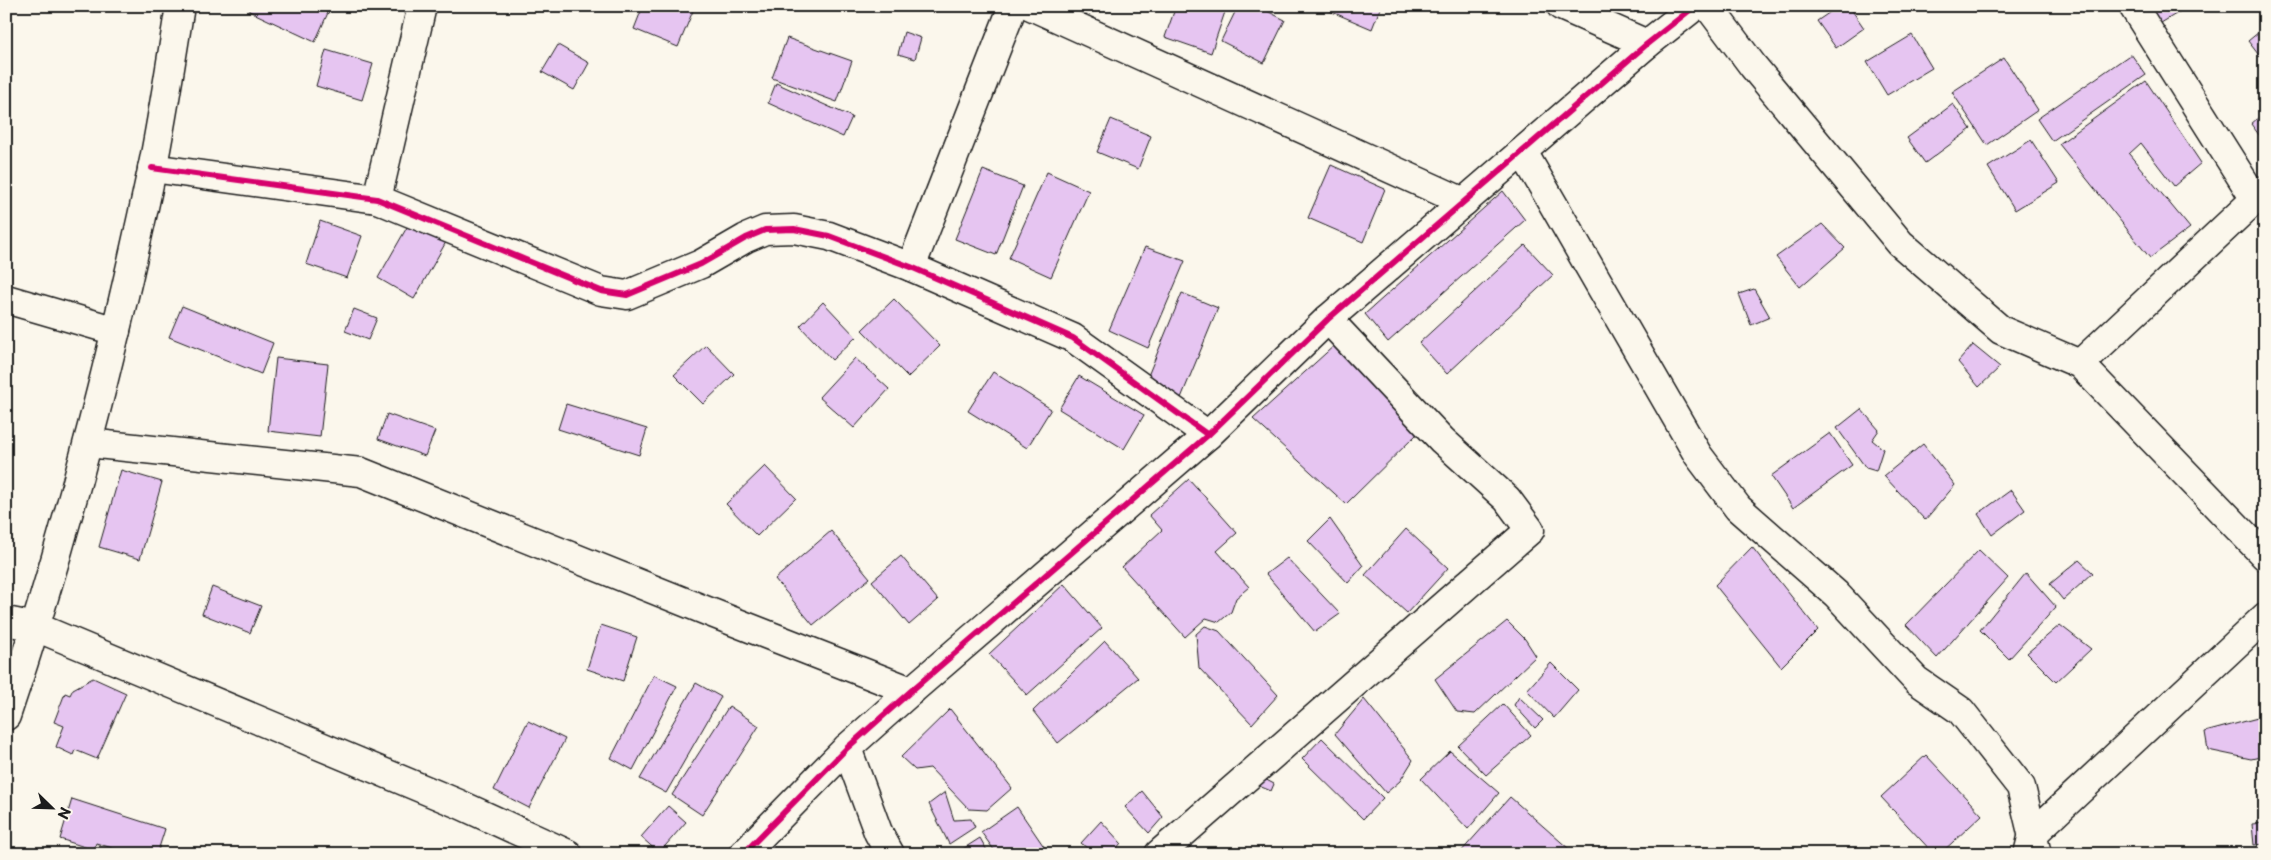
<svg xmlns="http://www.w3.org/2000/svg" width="2271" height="860" font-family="'Playpen Sans',sans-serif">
<rect width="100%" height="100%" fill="#fbf7ec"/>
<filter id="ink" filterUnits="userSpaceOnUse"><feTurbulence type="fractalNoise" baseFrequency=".02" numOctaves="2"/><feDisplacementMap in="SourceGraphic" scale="10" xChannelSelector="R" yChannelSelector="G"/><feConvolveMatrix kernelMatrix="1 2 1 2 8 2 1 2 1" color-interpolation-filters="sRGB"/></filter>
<g filter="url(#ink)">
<g fill="#e6c5f1" stroke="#1c1c1c">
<polygon points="251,6 331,6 315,42 249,11"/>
<polygon points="643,6 695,6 678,47 634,29"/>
<polygon points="1176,6 1227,6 1211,53 1165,37"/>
<polygon points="1238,6 1257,6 1285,20 1264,63 1221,41"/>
<polygon points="1318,6 1381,6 1372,29"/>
<polygon points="1839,6 1849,6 1864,28 1836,48 1817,21"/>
<polygon points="2144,6 2178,6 2181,11 2156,26"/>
<polygon points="2265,27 2265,63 2248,41"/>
<polygon points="904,32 921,38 915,59 898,54"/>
<polygon points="1912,35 1932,68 1887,95 1867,62"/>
<polygon points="787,38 852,61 837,102 772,78"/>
<polygon points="558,45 589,63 574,90 542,72"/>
<polygon points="326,50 373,64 362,100 316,86"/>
<polygon points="2131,54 2146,75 2052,141 2037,119"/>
<polygon points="2004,58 2038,110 1987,145 1952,92"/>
<polygon points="2146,81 2201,163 2174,186 2141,143 2129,154 2190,228 2150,258 2059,144"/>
<polygon points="776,83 852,117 843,137 768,103"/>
<polygon points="1953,104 1971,129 1925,163 1907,138"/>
<polygon points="2265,112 2265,143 2251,124"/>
<polygon points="1111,119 1151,136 1138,169 1097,152"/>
<polygon points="2031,140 2059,183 2015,210 1988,167"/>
<polygon points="1331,165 1385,189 1363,242 1308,218"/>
<polygon points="983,170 1023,186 996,255 955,239"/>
<polygon points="1047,172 1089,191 1051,277 1009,258"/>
<polygon points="1503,191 1525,220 1388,342 1365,314"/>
<polygon points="320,221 362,236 347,278 306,264"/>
<polygon points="410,222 446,242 414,299 378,278"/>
<polygon points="1822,224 1845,248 1800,287 1776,257"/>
<polygon points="1525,245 1553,275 1447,374 1419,343"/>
<polygon points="1145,247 1185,261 1148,348 1109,330"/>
<polygon points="1754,289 1770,317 1751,325 1739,294"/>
<polygon points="1182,293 1218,308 1181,398 1145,383"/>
<polygon points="894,299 940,346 908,377 862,330"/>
<polygon points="823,302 856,337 832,360 800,326"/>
<polygon points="182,306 273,343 261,374 169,337"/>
<polygon points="354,309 377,318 368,340 345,331"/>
<polygon points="1336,344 1420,431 1346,504 1253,419"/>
<polygon points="706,345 734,374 703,404 674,375"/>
<polygon points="1973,345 2000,367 1979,387 1958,362"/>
<polygon points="276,358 328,364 320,437 268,431"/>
<polygon points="855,358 889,389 854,428 819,397"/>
<polygon points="993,372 1051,409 1027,448 968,411"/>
<polygon points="1079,376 1144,415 1124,449 1059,409"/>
<polygon points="566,404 647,429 639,455 558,429"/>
<polygon points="1861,409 1879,430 1872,440 1883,449 1876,471 1866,468 1837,428"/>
<polygon points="387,414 435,431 425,456 378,439"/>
<polygon points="1830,433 1852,465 1793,508 1771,476"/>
<polygon points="1923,444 1955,485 1925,520 1884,476"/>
<polygon points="765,466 796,498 757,536 726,504"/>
<polygon points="121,470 162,482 140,559 99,547"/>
<polygon points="1189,479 1237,533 1217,551 1249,587 1236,598 1231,612 1219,622 1206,618 1185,637 1122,567 1162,530 1149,515"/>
<polygon points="2011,490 2025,510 1992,535 1978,514"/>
<polygon points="1330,519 1363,566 1348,583 1308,541"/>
<polygon points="1406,529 1448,568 1407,613 1365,575"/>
<polygon points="831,531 870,578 813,625 775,579"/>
<polygon points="1752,547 1818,630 1781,667 1715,585"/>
<polygon points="1979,550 2008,578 1937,658 1906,625"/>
<polygon points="901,556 938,600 909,625 872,581"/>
<polygon points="1287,558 1340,614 1315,632 1266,574"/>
<polygon points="2079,560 2093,573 2063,600 2050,584"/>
<polygon points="2026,573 2056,607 2009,659 1980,630"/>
<polygon points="1064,584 1102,628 1027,695 989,654"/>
<polygon points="212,587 261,606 250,633 202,614"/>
<polygon points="1507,621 1525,639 1536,656 1475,714 1457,712 1435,679"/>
<polygon points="601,625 637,637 623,681 587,669"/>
<polygon points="2060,625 2091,649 2056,682 2027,653"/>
<polygon points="1205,626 1219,631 1278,695 1252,724 1199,668 1196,634"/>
<polygon points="1105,641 1138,678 1058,743 1033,711"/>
<polygon points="1551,663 1578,690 1554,718 1527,690"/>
<polygon points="654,675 677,686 633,770 611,758"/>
<polygon points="93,678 126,693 97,759 75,750 73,755 56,747 64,726 54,722 65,693 70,695 73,689"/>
<polygon points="696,683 721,697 666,793 640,779"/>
<polygon points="1519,697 1543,720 1535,728 1514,705"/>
<polygon points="1364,699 1413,760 1400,781 1386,793 1335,734"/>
<polygon points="1503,704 1531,735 1486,775 1458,746"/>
<polygon points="729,706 759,726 702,815 672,795"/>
<polygon points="950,709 1012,788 987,810 969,809 930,768 915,770 901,757"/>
<polygon points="2265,716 2265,756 2251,759 2208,750 2205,732"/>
<polygon points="528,721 565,739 529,808 494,790"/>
<polygon points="1322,738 1383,798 1363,819 1302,759"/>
<polygon points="1450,751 1499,793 1468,829 1421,779"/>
<polygon points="1926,755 1982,815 1940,854 1934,854 1881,797"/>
<polygon points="1259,776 1274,784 1271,791 1259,786"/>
<polygon points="1142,791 1163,817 1149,833 1125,807"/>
<polygon points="945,792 954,820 971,819 975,827 949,844 929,804"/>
<polygon points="1510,797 1569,849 1565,854 1459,854"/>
<polygon points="72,799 165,829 157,854 131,854 96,843 94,850 60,839"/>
<polygon points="668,806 686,822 659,853 641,837"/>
<polygon points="1017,807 1049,854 997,854 981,832"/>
<polygon points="1101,821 1121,843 1112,854 1094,854 1081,843"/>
<polygon points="2265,823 2265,844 2254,845 2252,824"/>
<polygon points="980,838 989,854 955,854"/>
</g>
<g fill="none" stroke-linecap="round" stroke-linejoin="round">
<g stroke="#1c1c1c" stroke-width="31">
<g id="street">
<polyline points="1031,6 1464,202"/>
<polyline points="1561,6 1647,44"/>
<polyline points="1708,6 1753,66 1900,243 2001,330 2080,364 2265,556"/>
<polyline points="2133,6 2255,199"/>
<polyline points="1523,152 1698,455 1738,508 1836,594 1916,680 1961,711 2021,787 2037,854"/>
<polyline points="152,168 377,199 601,291 627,295 701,264 746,238 765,230 794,229 829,236 911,267 1073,338 1208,435"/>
<polyline points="377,199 422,6"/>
<polyline points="911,267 1013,6"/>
<polyline points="6,299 116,331"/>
<polyline points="2080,364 2265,190"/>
<polyline points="88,443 361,472 712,613 911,691"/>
<polyline points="6,621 36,627 459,804 568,854"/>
<polyline points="847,748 878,832 890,854"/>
<polyline points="2029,850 2033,834 2265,617"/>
<polyline points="1159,854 1530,530 1507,499 1442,440 1328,319"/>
</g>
</g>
<g stroke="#1c1c1c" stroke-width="31">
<g id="secondary">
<path d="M6,716C67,537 113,354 152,170C163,116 171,61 180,6"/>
<polyline points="743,854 847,748 911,691 1208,435 1328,319 1647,44 1695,6"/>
</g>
</g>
<use href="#street" stroke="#fbf7ec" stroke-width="28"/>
<use href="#secondary" stroke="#fbf7ec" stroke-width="28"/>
<g stroke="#fbf7ec" stroke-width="9">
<g id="cycleway">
<polyline points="152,168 377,199 601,291 627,295 701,264 746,238 765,230 794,229 829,236 911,267 1073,338 1208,435"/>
<polyline points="743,854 847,748 911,691 1208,435 1328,319 1647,44 1695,6"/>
</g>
</g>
<use href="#cycleway" stroke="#d6006c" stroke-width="6"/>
</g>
</g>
<rect width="2271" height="860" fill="none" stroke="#fbf7ec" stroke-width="25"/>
<rect x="12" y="12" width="2246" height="835" fill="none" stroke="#1c1c1c" stroke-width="2" filter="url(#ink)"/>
<g transform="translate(52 808) rotate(113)" stroke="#fbf7ec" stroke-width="4" paint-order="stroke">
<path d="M0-4L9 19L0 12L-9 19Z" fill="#1c1c1c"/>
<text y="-8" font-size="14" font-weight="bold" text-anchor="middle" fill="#1c1c1c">N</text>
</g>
</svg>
